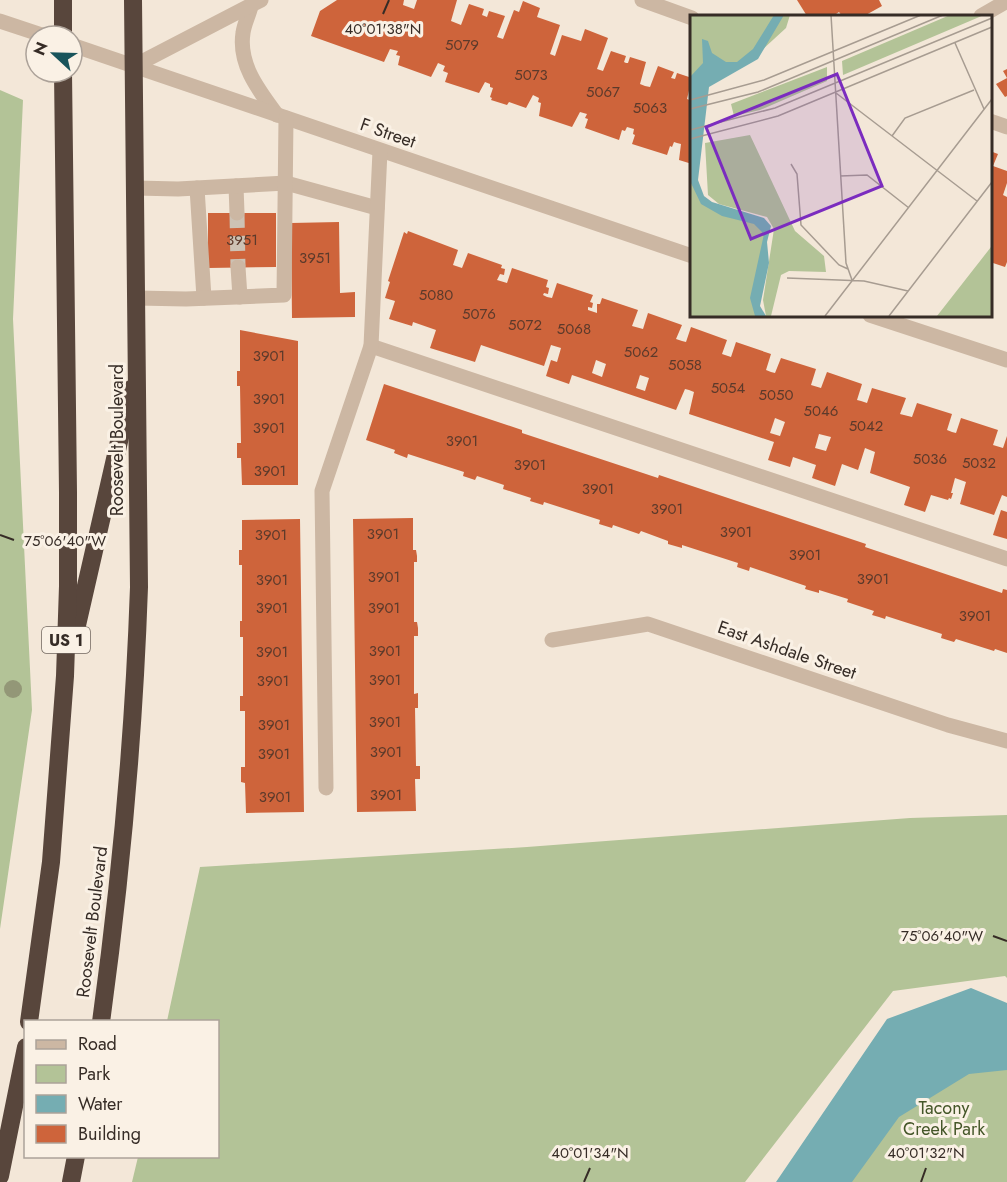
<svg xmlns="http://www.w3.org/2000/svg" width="1007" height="1182" font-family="Jost,sans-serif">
<rect width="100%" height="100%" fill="#f3e7d8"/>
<g fill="#b3c397">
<polygon points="0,90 23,100 13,319 32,710 0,929"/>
<polygon points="1007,815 1007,978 1005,976 893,991 745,1182 132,1182 138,1157 218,1156 218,1022 167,1021 200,867 527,847 910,818"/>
<polygon points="941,1026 1007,1056 1007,1182 809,1182"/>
</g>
<polygon fill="#75adb2" points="971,988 1007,1003 1007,1070 969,1074 899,1117 852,1182 776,1182 887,1019"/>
<g fill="#ce643b" fill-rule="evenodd">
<polygon points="337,0 404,0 403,5 414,9 417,0 457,0 451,21 461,25 469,4 484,9 482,15 487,17 489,11 505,16 497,37 503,39 514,10 519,12 523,1 540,8 537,17 560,25 550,54 555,56 562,35 581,41 585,29 608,38 597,69 603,71 611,51 626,56 624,62 626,63 628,63 630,57 646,62 640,84 645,86 650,87 658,66 674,72 671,78 675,79 677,73 692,78 687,99 692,101 692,164 679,160 681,144 677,143 674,142 672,147 670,146 667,155 632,144 635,135 633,134 634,129 627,127 625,131 622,130 619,140 585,128 588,119 585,118 587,114 580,112 572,127 539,116 541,103 538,102 539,98 533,95 526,108 509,102 507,105 491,100 492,98 490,97 493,88 490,87 490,84 485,82 479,93 445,82 448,73 443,71 445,66 438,63 431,77 398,65 400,56 396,55 398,51 390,49 384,62 311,36 320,11"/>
<polygon points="797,0 879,0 882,6 864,16 842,16 839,12 833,16 807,16"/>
<polygon points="1007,69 1007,96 1005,97 996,84 1007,78 1003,71"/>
<polygon points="990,151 998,154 993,166 1007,171 1007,183 1003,195 1007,197 1007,262 1005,267 990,262"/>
<polygon points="208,213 276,213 276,267 208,268"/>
<polygon points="339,222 340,293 355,292 355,317 292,318 291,223"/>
<path d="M408,231L458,250L453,265L462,268L468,253L502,265L501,268L505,269L504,275L500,274L497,280L507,283L512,268L548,280L546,287L549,288L548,294L544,293L543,295L547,297L552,298L557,283L593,295L590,302L593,303L592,308L588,307V310L597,313V304H600L602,298L638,310L632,326L643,329L648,313L682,325L676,339L682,341L686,342L691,327L727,340L722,354L731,357L736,342L771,354L766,370L771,372L775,373L781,358L816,369L811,385L821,388L827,372L862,384L857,400L861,401L867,403L872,388L906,398L900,414L912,417L917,403L952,414L947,430L952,432L956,433L961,418L998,430L993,445L1003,448L1007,436V497L1002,495L994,515L960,504L966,482L955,478L951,493H953L951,499L949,498L948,500L931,495L925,512L904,505L910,487L870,473L875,452L865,448L858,470L842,464L835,486L812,478L816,465L793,457L790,467L768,460L774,442L689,414L694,392L689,390L685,389L676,410L572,375L569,384L546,376L551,360L557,362L561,348L551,345L544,366L481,345L475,362L430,348L436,330L413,322L412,326L389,319L395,301L385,298L390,282L388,281L404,232L407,234ZM596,360L606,364L602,377L592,373ZM640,375L649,378L645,391L636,388ZM775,418L785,422L780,436L770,433ZM819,434L831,437L826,451L815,448Z"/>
<polygon points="240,330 298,341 298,485 242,485 241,458 237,458 237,443 241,443 240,386 237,386 237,371 240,371"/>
<polygon points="384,384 522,430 522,433 658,478 659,475 866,544 865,547 1002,593 1003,589 1007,590 1007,653 995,649 994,651 956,639 954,642 941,638 942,634 886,616 885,619 879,617 872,615 874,611 847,602 848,599 819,590 819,593 805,589 806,586 750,567 749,571 737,567 738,563 682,545 682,548 668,544 668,541 641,531 639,534 613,525 612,528 599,524 600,520 544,502 543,505 530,501 531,498 503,489 504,485 477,476 475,480 463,476 464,472 408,454 407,458 394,453 395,450 366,440"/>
<polygon points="1001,510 1007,512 1007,539 993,535"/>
<polygon points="413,518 413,550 416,550 417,556 417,562 414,562 414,622 417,622 418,628 418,636 414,636 414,694 418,693 418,708 415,708 416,766 420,766 420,779 415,779 416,811 357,812 353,519"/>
<polygon points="300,519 304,812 246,813 245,783 241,782 241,767 245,767 245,711 240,711 240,696 243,696 243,637 240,637 240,621 242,621 242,565 239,565 239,550 242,550 242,520"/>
</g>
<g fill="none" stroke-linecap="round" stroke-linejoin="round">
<polyline stroke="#cdc2b4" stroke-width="15" stroke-dasharray="15 8" stroke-linecap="butt" points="237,213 238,267"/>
<g stroke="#ccb7a3" stroke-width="15">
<polyline points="642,0 692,18"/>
<path d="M251,6C249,15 244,24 243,33C238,65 260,92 277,115"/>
<polyline points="981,16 1007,1"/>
<polyline points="0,21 45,36"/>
<polyline points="72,45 692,256"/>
<polyline points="134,66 261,0"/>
<polyline points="990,121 1007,127"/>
<polyline points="236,186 237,213"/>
<polyline points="136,188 178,189 286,183 377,208"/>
<polyline points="197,188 204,298"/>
<polyline points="238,267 240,297"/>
<polyline points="137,298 186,299 284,295 286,118"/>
<polyline points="870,315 1007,360"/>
<polyline points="371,346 1007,559"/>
<polyline points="552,640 648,624 948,725 1007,741"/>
<polyline points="326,788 322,491 371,346 380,151"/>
</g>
<g stroke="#58463c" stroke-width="18">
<polyline points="63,0 63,36"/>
<polyline points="75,634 131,389"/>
<polyline points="29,1022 51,862 65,676 68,586 68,492 63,72"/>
<path d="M101,1022C121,877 134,733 139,587L133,0"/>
<polyline points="0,1176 26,1047"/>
<polyline points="71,1182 76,1156"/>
</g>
</g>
<circle fill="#939777" cx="13" cy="689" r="9"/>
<path fill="none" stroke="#362c26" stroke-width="2" d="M383,14L389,0M0,535L14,540M993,936L1007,941M584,1182L590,1168M921,1182L926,1168"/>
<g text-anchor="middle" stroke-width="6" stroke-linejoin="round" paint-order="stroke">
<g font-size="15" fill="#5c3a2b">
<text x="462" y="50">5079</text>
<text x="531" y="80">5073</text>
<text x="603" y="97">5067</text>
<text x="650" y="113">5063</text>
<text x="242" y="245">3951</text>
<text x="315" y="263">3951</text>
<text x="436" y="300">5080</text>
<text x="479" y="319">5076</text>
<text x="525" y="330">5072</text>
<text x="574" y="334">5068</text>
<text x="641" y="357">5062</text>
<text x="269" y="361">3901</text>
<text x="685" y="370">5058</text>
<text x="728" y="393">5054</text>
<text x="776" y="400">5050</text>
<text x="269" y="404">3901</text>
<text x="821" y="416">5046</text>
<text x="866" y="431">5042</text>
<text x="269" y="433">3901</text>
<text x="462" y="446">3901</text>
<text x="930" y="464">5036</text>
<text x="979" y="468">5032</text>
<text x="530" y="470">3901</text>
<text x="270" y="476">3901</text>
<text x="598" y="494">3901</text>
<text x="667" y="514">3901</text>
<text x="736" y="537">3901</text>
<text x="383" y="539">3901</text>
<text x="271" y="540">3901</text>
<text x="805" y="560">3901</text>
<text x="384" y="582">3901</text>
<text x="873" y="584">3901</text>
<text x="272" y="585">3901</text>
<text x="272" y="613">3901</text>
<text x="384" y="613">3901</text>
<text x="975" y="621">3901</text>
<text x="385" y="656">3901</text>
<text x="272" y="657">3901</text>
<text x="385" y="685">3901</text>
<text x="273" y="686">3901</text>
<text x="385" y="727">3901</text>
<text x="274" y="730">3901</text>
<text x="386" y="757">3901</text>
<text x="274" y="759">3901</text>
<text x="386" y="800">3901</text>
<text x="275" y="802">3901</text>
</g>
<rect fill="#faf1e5" stroke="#71675f" stroke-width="1.5" x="42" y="627" width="48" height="26" rx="4.5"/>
<g font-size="16" font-weight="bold" fill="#362c26">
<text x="66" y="646">US 1</text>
</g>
<g font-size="18" fill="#362c26" stroke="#faf1e5">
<text transform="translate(388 133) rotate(19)" y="6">F Street</text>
<text transform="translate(117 440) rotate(-90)" y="6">Roosevelt Boulevard</text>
<text transform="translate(787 650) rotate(19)" y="6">East Ashdale Street</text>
<text transform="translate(92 922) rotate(-83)" y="6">Roosevelt Boulevard</text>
</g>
<g font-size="18" fill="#445628" stroke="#faf1e5">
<text x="944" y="1114">Tacony<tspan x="944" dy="21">Creek Park</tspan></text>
</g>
</g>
<g transform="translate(690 15)">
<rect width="302" height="302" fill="#f3e7d8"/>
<path d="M0,0H100L96,13L58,48L2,69L3,160L15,189L76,209L66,280L72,301H0ZM260,0H294L153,60L152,46ZM137,52V66L70,95L44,101L41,89ZM60,120L105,216L134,241L136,257L99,256L91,260L81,301H76L73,285L84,214L77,202L29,189L18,180L15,128ZM301,232V301H247Z" fill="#b3c397"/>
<path d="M84,0H94L68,44L19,72L8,165L14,181L22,187L74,203L81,211L77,227L79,248L70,291L76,301H65L60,283L74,219L64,209L32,201L11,189L0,166V62L13,48L12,24L18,26L22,38L36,47H47L63,34Z" fill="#75adb2"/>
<path fill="none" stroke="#a79c91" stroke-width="1.5" d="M141,0L156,248L162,265M265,28L294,94M146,78L287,186M0,85L74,65L231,0M0,94L68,77L253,0M0,115L85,93L302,3M202,121L215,103L284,75M0,124L88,101L302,12M101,149L107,159L111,210L149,250L158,254M150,161L177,160L219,193M97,263L174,266L218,276M135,301L302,84M199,301L302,167"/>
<path fill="#7b2cbf" fill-opacity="0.15" stroke="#7b2cbf" stroke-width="3" d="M147,59L192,171L61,224L16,112Z"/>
<rect width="302" height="302" fill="none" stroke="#362c26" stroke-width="3"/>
</g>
<g font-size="15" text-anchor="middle" fill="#362c26" stroke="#faf1e5" stroke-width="6" stroke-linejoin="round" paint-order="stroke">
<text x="383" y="34">40°01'38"N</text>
<text x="65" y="546">75°06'40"W</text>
<text x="942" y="941">75°06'40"W</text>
<text x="590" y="1158">40°01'34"N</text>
<text x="926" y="1158">40°01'32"N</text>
</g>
<rect x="24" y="1020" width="195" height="138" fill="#faf1e5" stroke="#aca299" stroke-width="1.5"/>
<rect x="36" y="1040" width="30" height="9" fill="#ccb7a3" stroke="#aca299" stroke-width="1.5"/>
<text x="78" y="1050" font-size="18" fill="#362c26">Road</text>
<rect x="36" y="1065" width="30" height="18" fill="#b3c397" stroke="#aca299" stroke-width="1.5"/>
<text x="78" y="1080" font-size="18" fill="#362c26">Park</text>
<rect x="36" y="1095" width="30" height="18" fill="#75adb2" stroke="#aca299" stroke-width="1.5"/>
<text x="78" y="1110" font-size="18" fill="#362c26">Water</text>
<rect x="36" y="1125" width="30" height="18" fill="#ce643b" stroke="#aca299" stroke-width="1.5"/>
<text x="78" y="1140" font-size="18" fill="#362c26">Building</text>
<g transform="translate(54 54) rotate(292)"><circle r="28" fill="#faf1e5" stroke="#aca299" stroke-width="1.5"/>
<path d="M0-4.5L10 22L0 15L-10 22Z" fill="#19545b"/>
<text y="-9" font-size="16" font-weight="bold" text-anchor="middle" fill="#362c26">N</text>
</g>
</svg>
